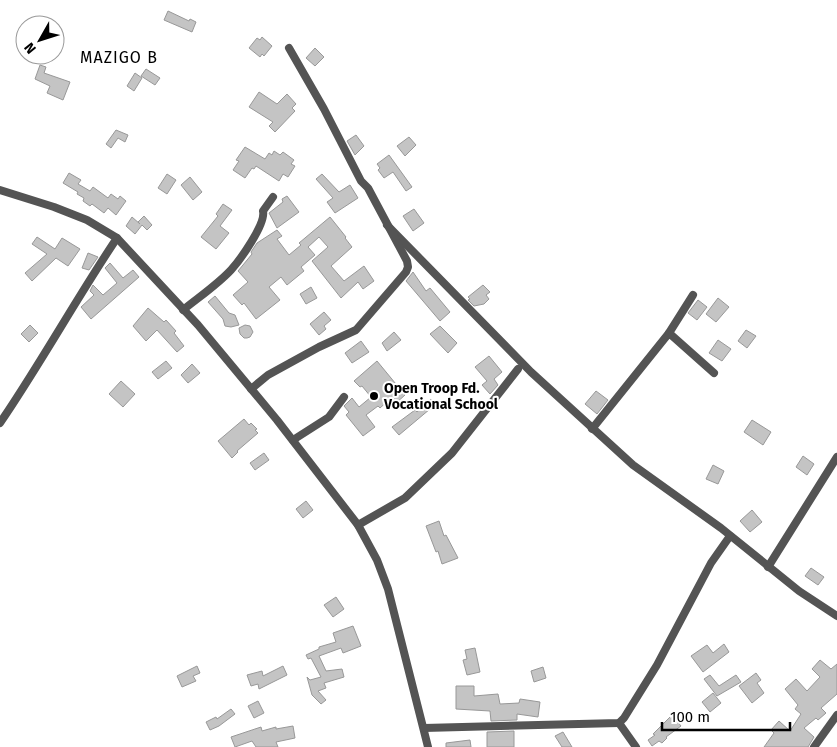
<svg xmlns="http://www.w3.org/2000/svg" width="837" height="747" font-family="'Fira Sans',sans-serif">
<rect width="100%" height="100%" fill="#fff"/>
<g fill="#c4c4c4" stroke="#989898">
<polygon points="168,11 189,21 190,19 196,22 192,32 164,20"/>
<polygon points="262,37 272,46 264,56 262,54 260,57 249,48 257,38 260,40"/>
<polygon points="315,48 324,57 315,66 306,58"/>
<polygon points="40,65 46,67 44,73 70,82 63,100 47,93 50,86 35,79"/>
<polygon points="146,69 160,78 155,85 141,76"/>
<polygon points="135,73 142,78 134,91 127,86"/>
<polygon points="259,92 277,104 287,94 296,104 292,108 295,111 275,132 269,126 273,122 249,107"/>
<polygon points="116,130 128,135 125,142 118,138 111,148 106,144"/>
<polygon points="356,135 364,146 355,155 347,141"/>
<polygon points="409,137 416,145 405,156 397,146"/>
<polygon points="245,147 265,159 269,153 272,155 274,151 280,155 283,152 294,160 291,164 295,166 288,177 283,174 279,181 256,166 254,169 252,168 245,178 233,170 239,161 236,160"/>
<polygon points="389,155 412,187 406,191 393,172 384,178 378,170 380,168 377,164"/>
<polygon points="69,173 81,180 78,184 90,191 93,187 108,198 111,194 118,199 120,196 126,201 116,215 108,208 104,213 92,204 90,206 83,201 84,198 77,194 78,192 63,183"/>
<polygon points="167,174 176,180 167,194 158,188"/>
<polygon points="322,174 339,192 350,185 358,198 335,213 327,202 333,198 316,179"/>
<polygon points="190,177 202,192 193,200 181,185"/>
<polygon points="287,196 299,212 277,228 269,213 283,202 282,199"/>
<polygon points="223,204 232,210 220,226 229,233 216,249 201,237 218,216 216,214"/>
<polygon points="414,209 424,223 413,231 403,216"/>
<polygon points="144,216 152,225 147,230 142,225 135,234 126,226 132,217 140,224 138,222"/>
<polygon points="330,217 346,237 345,238 352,247 331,266 344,281 364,266 374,281 363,289 358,282 341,298 312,261 328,247 319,237 308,247 315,255 301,267 304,271 287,285 281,277 269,287 280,300 256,319 244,303 242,305 233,295 248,282 238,271 252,254 251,252 257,243 277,230 282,236 277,239 289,255 301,245 299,243"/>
<polygon points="37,237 55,249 62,238 80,249 68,266 56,258 32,281 25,273 47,254 32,244"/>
<polygon points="88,253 98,257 89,270 82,268"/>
<polygon points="110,263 123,278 133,270 139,277 91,319 81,307 94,295 90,291 93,285 103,295 117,283 105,268"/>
<polygon points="413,272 426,291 430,288 450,312 440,321 406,281"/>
<polygon points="483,285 490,292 486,295 489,299 484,304 474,306 468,300 470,299 468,297"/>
<polygon points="311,287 317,298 306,304 300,294"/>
<polygon points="215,296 229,313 235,315 239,325 231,327 225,326 223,319 208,302"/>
<polygon points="718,298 729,307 716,322 706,314"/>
<polygon points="698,300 707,307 697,320 688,313"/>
<polygon points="148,308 164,322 166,320 176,331 174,333 184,346 177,352 157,330 146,341 133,326"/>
<polygon points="324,312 331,320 324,326 326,329 319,335 310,324"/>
<polygon points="30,325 38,333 29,342 21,334"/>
<polygon points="245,325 250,326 253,332 250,337 247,338 244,338 240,334 239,328"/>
<polygon points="440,326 457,343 448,353 430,334"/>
<polygon points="746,330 756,336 747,348 738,341"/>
<polygon points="394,332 401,340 387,351 382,343"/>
<polygon points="718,340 731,349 722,361 709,353"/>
<polygon points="361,341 369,352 352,363 345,353"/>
<polygon points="489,356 502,372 494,379 498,385 490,394 482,385 487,381 475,367"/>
<polygon points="166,361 172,368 158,379 152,372"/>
<polygon points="377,361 405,395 395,404 390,399 380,408 378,406 366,415 375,427 363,436 346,415 349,412 344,406 352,398 359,407 371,397 362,386 360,387 354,381"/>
<polygon points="192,364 200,373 188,383 181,375"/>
<polygon points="121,381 135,394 123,407 109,394"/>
<polygon points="596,391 608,400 597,414 585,404"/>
<polygon points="431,399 436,404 399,435 392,427 415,410 417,412"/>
<polygon points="244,419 249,425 251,423 257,429 255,430 258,433 237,451 238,452 232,458 218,441"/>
<polygon points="752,420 771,432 763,445 744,432"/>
<polygon points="264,453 269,460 255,470 250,463"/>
<polygon points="803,456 814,464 807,475 796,467"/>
<polygon points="713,465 724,471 718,484 706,479"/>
<polygon points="306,501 313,510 303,518 296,509"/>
<polygon points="752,510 762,522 750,532 740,521"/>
<polygon points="439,521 444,536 446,535 458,558 442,564 438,551 436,552 426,526"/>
<polygon points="811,568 824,577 818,585 805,576"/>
<polygon points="336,597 344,609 333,617 324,605"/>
<polygon points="353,626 361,646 343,653 341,648 319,656 326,671 342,669 344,677 324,683 326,688 318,691 326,700 321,704 312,695 307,677 310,680 321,677 311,658 308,659 306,655 319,649 319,647 336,642 333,633"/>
<polygon points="724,644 729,652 703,672 691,656 707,645 713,653"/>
<polygon points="475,648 480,672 467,675 463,660 467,659 465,650"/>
<polygon points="820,660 831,669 837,664 837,694 821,708 826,713 818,720 816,718 804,728 814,737 808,747 764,747 774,733 771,730 779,721 790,731 801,714 795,709 798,705 785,689 796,679 807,691 820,677 812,669"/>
<polygon points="197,666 200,673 193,676 196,681 182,687 177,676"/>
<polygon points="283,666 287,675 259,689 258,684 251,686 247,675 262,671 263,676"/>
<polygon points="543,667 546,678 534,682 531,671"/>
<polygon points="756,673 761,680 757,683 764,693 752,703 739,686"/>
<polygon points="710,675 719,686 736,675 741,682 717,696 704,679"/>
<polygon points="456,686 474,686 474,696 498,694 500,704 519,703 520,699 540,702 538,717 517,714 517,720 491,721 490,711 456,709"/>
<polygon points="713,693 721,703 710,712 702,702"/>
<polygon points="258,701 264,713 254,718 248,706"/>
<polygon points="231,709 235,714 219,726 210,730 206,722 216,717 217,719"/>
<polygon points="672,715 681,726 666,737 667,738 662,743 659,741 652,746 648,740 655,735 653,734"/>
<polygon points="293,726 295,738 276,742 278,747 256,747 252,741 235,747 231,737 261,727 262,731 276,727 276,729"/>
<polygon points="514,731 514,747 487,747 487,732"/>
<polygon points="563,732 572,747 562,747 555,736"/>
<polygon points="470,740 471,747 446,747 446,743"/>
</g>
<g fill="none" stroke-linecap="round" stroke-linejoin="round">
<g stroke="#545454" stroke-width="8">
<polyline points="0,190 54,207 87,220 117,238 198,325 277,420 358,525 377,560 388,589 428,747"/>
<polyline points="387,225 531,372 633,465 721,528 799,591 837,616"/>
<path d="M183,310C199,297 217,285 231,270C240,260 266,224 263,211L273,197"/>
<polyline points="669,333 693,295"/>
<polyline points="251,389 268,375 319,347 356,330 406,272 408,267 407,261 368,188 361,181 324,109 289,48"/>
<path d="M0,423C41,363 76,299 117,238"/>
<polyline points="592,429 669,333 714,373"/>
<polyline points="293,440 329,417 344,397"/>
<polyline points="358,525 405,498 452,453 518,369"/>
<polyline points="768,567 837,457"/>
<polyline points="619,723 636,747"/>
<polyline points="424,728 619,723 624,718 657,665 711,563 730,536"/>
<polyline points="814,747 837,715"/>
</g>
</g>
<circle fill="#000" stroke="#fff" stroke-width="2" cx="374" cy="396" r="5"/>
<g text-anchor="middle" stroke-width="4" stroke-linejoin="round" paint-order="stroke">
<g font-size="14" font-weight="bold" fill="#000" stroke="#fff" text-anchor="start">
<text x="384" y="393">Open Troop Fd.<tspan x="384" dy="16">Vocational School</tspan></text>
</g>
<g font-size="16" letter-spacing="1" fill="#000" stroke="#fff">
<text x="119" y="63">MAZIGO B</text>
</g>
</g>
<g transform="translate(40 40) rotate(231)"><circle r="24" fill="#ffffff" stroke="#999999"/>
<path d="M0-4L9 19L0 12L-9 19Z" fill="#000000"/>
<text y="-8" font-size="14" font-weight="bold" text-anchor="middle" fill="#000000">N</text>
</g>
<path d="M662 722v8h128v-8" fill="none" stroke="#000000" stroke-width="2.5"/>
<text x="670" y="722" font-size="15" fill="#000000" stroke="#ffffff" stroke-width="4" paint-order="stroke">100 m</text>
</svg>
